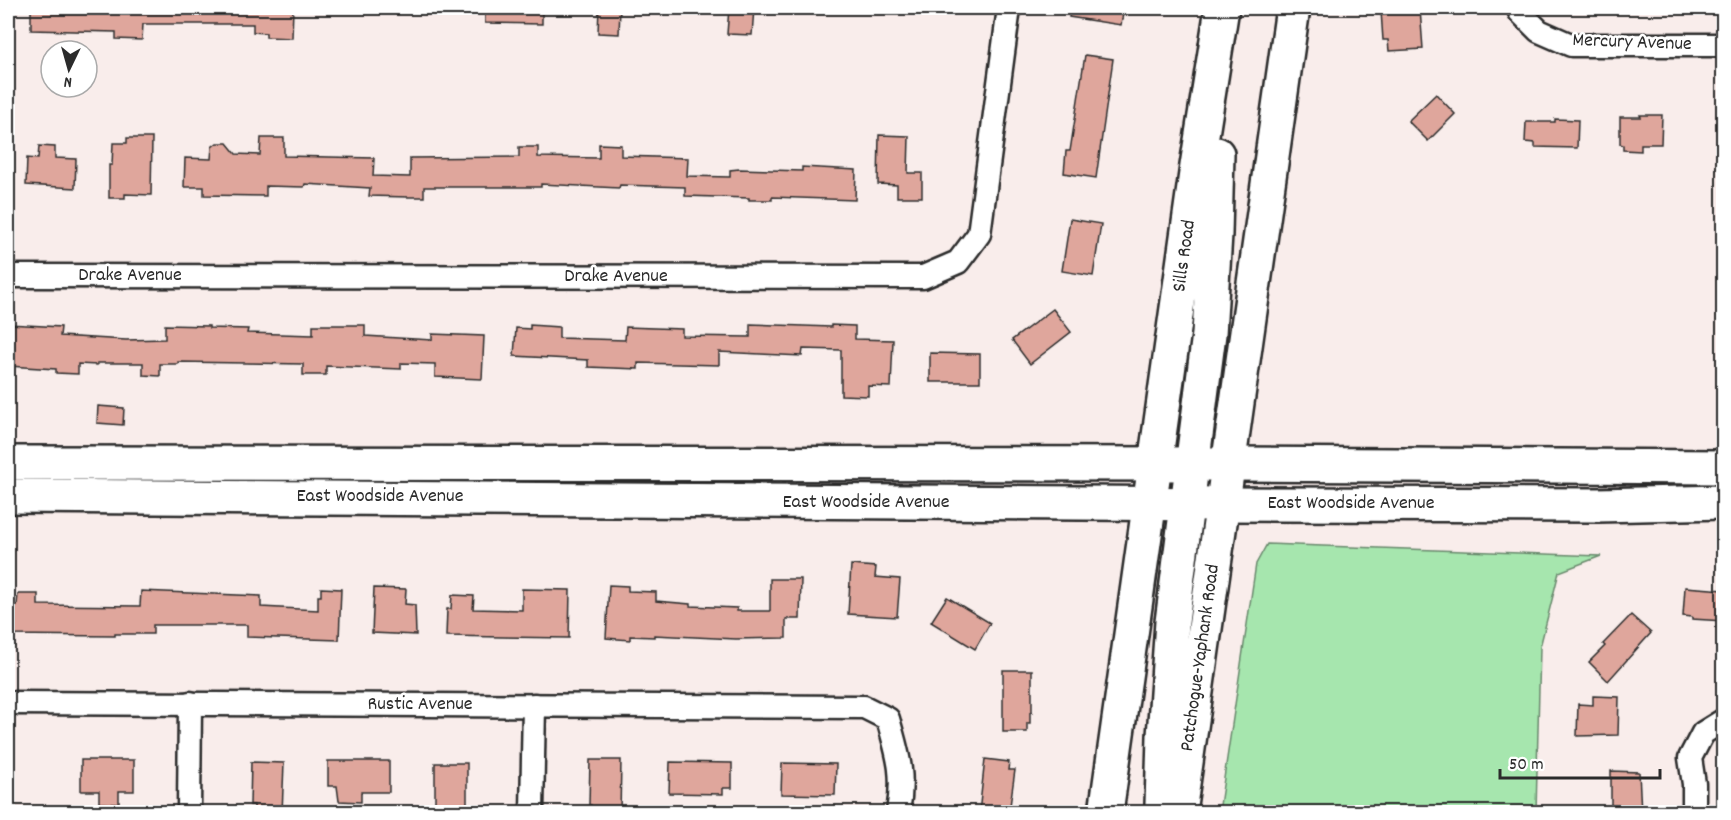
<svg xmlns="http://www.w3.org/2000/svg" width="1731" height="820" font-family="Dekko,sans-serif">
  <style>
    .green { fill: #a6e6ae; stroke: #68886c; stroke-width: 1.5 }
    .building { fill: #dfa69c; stroke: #2b2b2b; stroke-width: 1.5 }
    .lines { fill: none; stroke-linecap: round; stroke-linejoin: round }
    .street-casing { stroke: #2b2b2b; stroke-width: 27 }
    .secondary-casing { stroke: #2b2b2b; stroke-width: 38 }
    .primary-casing { stroke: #2b2b2b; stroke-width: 38 }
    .street { stroke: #fff; stroke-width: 22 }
    .secondary { stroke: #fff; stroke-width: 33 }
    .primary { stroke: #fff; stroke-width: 33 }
    .labels { text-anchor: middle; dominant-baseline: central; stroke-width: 5; stroke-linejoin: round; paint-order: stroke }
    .street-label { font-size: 20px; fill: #2b2b2b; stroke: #fff }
  </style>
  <rect width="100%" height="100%" fill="#f9edeb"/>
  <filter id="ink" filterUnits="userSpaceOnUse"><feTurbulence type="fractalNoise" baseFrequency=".0167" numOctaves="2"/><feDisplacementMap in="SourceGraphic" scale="12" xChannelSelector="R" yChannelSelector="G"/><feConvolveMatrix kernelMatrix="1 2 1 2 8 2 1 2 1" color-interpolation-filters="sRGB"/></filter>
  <g filter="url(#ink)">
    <polygon class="green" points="1267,544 1601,556 1559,572 1540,647 1536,812 1219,812 1256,564"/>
    <g class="building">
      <polygon points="31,8 293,8 292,38 266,37 266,33 253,32 253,24 143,24 142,40 116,39 116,32 31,30"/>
      <polygon points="485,8 542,8 542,24 485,23"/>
      <polygon points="599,8 620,8 619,34 598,33"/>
      <polygon points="729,8 754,8 752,35 727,34"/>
      <polygon points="1070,8 1124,8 1121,25 1069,17"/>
      <polygon points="1420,9 1423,49 1389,51 1388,40 1383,40 1381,11"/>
      <polygon points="1085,55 1113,59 1096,178 1064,173 1066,151 1070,151"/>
      <polygon points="1436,94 1455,114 1428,141 1408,121"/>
      <polygon points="1640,115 1662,115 1661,144 1641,144 1641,151 1623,150 1623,145 1620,144 1620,117 1641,117"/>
      <polygon points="1555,119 1578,120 1577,148 1535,147 1535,143 1525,142 1526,122 1555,122"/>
      <polygon points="879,135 909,136 908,173 922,173 922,197 897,197 897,185 878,184"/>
      <polygon points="127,138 152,138 151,195 125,194 125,198 109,198 109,165 112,165 113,143 127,143"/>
      <polygon points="261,138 284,138 284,156 374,158 373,176 410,177 410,158 519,157 519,147 538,147 538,157 599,158 599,144 621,145 621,156 688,158 687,176 730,177 730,170 739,169 802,171 802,167 856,170 855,200 772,197 772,200 749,200 749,198 685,196 685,187 620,185 619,188 541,184 541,187 424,187 424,197 409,197 369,196 370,188 305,184 304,187 266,186 266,196 204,195 204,187 184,187 185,158 211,159 212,147 217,143 227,143 236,154 260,155"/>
      <polygon points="39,146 55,147 55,158 76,159 75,188 26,185 27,158 38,159"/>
      <polygon points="1070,219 1101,224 1093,276 1062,271"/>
      <polygon points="1053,309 1071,332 1030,364 1012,340"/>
      <polygon points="8,324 61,327 60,336 126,340 165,339 165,325 209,326 209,328 248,329 247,333 313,335 313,325 365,325 365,336 432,340 432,334 484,336 482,379 435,377 435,364 401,363 401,369 326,366 326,375 303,375 303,364 178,362 178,364 160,364 160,376 143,375 143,363 97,363 97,365 78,364 78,374 56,373 56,369 8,366"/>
      <polygon points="750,324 831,327 831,325 855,326 855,339 893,340 891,387 868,386 868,396 841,395 841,350 803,349 802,356 719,352 719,365 638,363 638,369 588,367 588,360 514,356 516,328 530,329 530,325 559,327 559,338 625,340 626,327 682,329 682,336 750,337"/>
      <polygon points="930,353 980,354 980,382 930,382"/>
      <polygon points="98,406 124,408 123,425 97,423"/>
      <polygon points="851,565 876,567 875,577 900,579 897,617 848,614"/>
      <polygon points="770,579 801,579 800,619 786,619 786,638 736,639 654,635 654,637 630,636 630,640 606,638 609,585 628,586 628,591 656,592 656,601 690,604 690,606 737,608 737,611 770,611"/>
      <polygon points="1685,587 1724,590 1724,621 1692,619 1692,617 1683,616"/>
      <polygon points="321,588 341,589 339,640 247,637 247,625 153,625 153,634 115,634 115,636 8,635 8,604 17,605 18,594 38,594 38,605 140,606 141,591 261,596 261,607 318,610 318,596 321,596"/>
      <polygon points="374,588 406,589 405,604 415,605 416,635 372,633"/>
      <polygon points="522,589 570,590 569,638 446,636 447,609 451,609 452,595 474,596 473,609 522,610"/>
      <polygon points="947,597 990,623 975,649 931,622"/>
      <polygon points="1631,615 1651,633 1608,681 1589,662 1605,646 1603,644"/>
      <polygon points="1003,670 1032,670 1032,712 1030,712 1030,723 1027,723 1027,732 1003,732"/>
      <polygon points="1593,696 1619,697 1618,735 1577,736 1578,704 1593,705"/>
      <polygon points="985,759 1009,762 1008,770 1015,770 1009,813 979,813"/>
      <polygon points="81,760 134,760 134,791 119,791 119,804 99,803 99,791 81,791"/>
      <polygon points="590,760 621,760 620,813 591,813 591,805 589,805"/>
      <polygon points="328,761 389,761 389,792 361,792 361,802 339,801 337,786 328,786"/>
      <polygon points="251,762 284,763 282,813 254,813 254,805 250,805"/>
      <polygon points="670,762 732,763 732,788 723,788 723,794 669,793"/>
      <rect x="435" y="763" width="32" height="50"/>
      <polygon points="782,763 836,764 835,795 781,794"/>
      <polygon points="1611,771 1639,772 1641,813 1611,813"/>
    </g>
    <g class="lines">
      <defs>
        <g id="street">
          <polyline points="1518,8 1520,12 1539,31 1571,45 1724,45"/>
          <polyline points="8,276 923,277 958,262 979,234 1009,8"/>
          <path d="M8,703L864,707L888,719C898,755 905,774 898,812"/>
          <polyline points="189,812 190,703"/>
          <polyline points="532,812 534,705"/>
          <polyline points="1694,812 1694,784 1690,758 1703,733 1724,720"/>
        </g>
        <g id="secondary">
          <polyline points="1229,464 1724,467"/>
          <polyline points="1224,504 1598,505 1724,502"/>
        </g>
        <g id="primary">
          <polyline points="8,463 1229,464"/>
          <polyline points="8,496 1224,504"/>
          <polyline points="1162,805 1164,736 1172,622 1209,334 1215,234 1217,154"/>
          <polyline points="1106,812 1197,166 1222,8"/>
          <polyline points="1179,812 1293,8"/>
        </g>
      </defs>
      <use href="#street" class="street-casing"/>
      <use href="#secondary" class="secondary-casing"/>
      <use href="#primary" class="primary-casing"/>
      <use href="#street" class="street"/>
      <use href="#secondary" class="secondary"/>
      <use href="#primary" class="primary"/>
    </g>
  </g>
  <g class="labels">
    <g class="street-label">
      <text transform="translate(1632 43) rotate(2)">Mercury Avenue</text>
      <text transform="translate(1185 256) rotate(-82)">Sills Road</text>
      <text x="130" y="276">Drake Avenue</text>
      <text x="616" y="277">Drake Avenue</text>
      <text x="380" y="497">East Woodside Avenue</text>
      <text x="866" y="503">East Woodside Avenue</text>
      <text x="1351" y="504">East Woodside Avenue</text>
      <text transform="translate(1201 658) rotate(-82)">Patchogue-Yaphank Road</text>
      <text x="420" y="705">Rustic Avenue</text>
    </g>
  </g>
  <rect width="1731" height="820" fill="none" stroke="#fff" stroke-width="30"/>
  <rect x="15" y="15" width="1701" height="790" fill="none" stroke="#2b2b2b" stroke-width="2" filter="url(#ink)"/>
  <g transform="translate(69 69) rotate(185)"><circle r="28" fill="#ffffff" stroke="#aaaaaa" stroke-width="1.5"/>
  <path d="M0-4.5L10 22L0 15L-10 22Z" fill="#2b2b2b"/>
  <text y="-9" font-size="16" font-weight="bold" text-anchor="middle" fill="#2b2b2b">N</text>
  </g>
  <path d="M1500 769v9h160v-9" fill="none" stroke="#2b2b2b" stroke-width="3"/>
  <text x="1509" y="769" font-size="18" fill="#2b2b2b" stroke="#ffffff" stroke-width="4.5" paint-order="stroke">50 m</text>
</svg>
